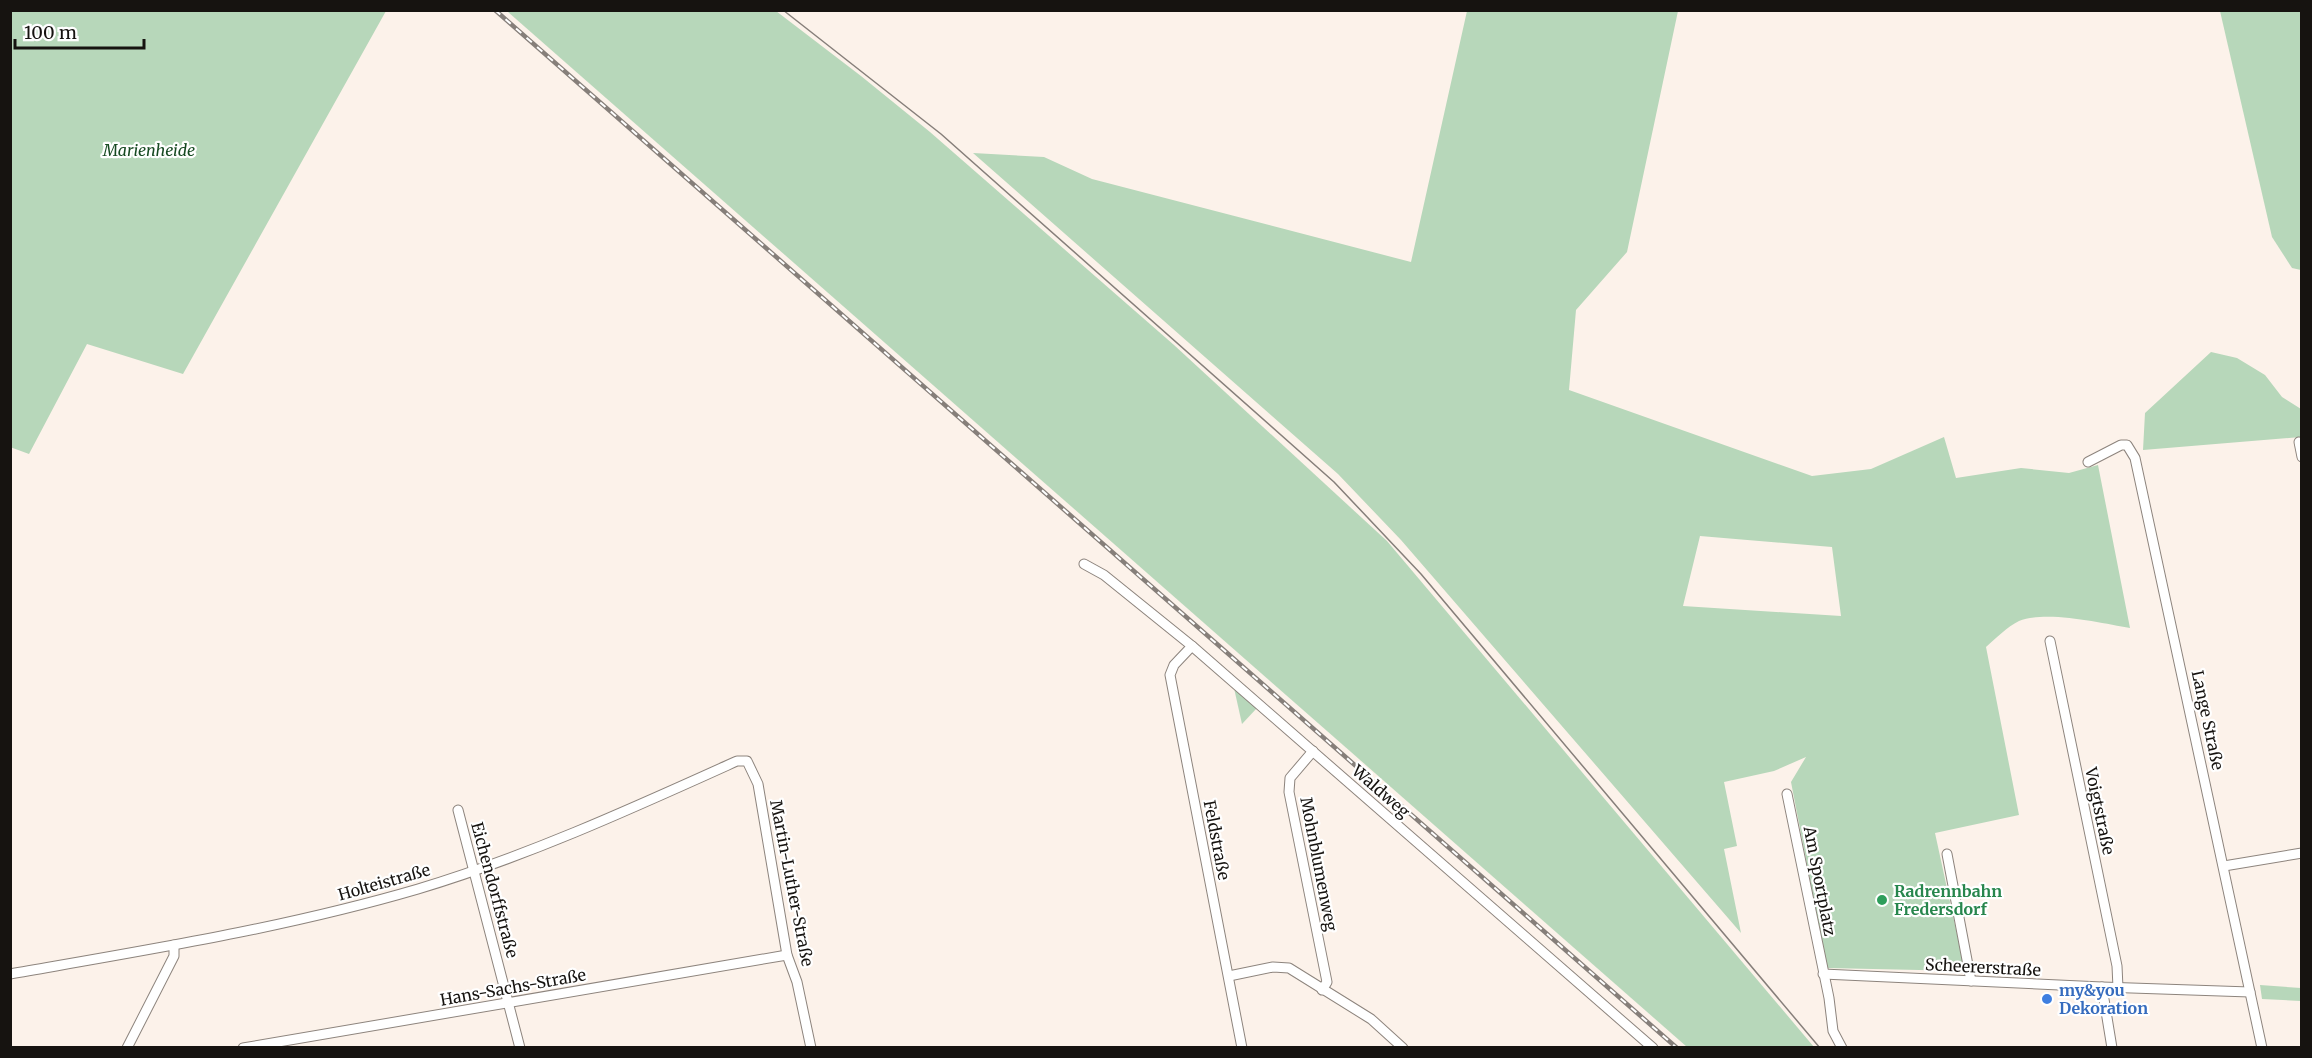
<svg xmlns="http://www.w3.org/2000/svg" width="2312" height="1058" font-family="Merriweather,serif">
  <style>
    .green { fill: #b7d7ba; fill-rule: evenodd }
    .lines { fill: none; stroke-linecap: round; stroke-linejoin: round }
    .minor-casing { stroke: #8d847d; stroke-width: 11 }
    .minor { stroke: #fff; stroke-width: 9 }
    .tram { stroke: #867f7a; stroke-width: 1.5 }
    .rail-casing { stroke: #867f7a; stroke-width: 4.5 }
    .rail { stroke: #fff; stroke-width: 2; stroke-dasharray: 7; stroke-linecap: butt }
    .leisure-dot { fill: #2e9e5b; stroke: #fff; stroke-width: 2 }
    .shop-dot { fill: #3f7fe0; stroke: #fff; stroke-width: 2 }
    .labels { text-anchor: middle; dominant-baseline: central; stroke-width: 4.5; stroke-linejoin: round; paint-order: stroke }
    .park-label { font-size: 16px; font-style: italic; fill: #174a22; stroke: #fff }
    .street-label { font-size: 16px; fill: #161310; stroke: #fff }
    .leisure-label { font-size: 16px; font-weight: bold; fill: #27864d; stroke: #fff; text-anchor: start }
    .shop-label { font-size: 16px; font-weight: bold; fill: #366cbe; stroke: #fff; text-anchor: start }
  </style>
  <rect width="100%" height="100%" fill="#fcf2ea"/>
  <g class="green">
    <polygon points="10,11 386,11 183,374 87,344 29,454 10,447"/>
    <polygon points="507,11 776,11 861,76 930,132 1174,345 1387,541 1814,1047 1687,1047"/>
    <path d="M1467,11H1678L1627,252L1576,310L1569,390L1812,476L1871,469L1944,437L1956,478L2021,468L2069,473L2098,465L2130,628C2101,623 2047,610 2019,621C2007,627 1996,638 1986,647L2019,815L1935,833L1965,971L1827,968L1791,782L1806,757L1774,771L1724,782L1737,846L1724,849L1741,933L1401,540L1338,474L973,153L1044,157L1092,179L1411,262ZM1700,536L1832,547L1841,616L1683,606Z"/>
    <polygon points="2220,11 2301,11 2301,270 2292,268 2272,237"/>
    <polygon points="2211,352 2237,358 2265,375 2282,397 2301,409 2301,437 2143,450 2145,413"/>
    <polygon points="1234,688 1257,708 1242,724"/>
    <polygon points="2260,985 2301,988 2301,1001 2262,999"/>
  </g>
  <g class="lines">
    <defs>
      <g id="minor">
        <polyline points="2299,442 2302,457"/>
        <polyline points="2088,462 2121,445 2127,445 2135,458 2262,1048"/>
        <polyline points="1084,564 1104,575 1192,646 1653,1048"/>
        <polyline points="2050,641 2117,966 2118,988"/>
        <polyline points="1192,646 1174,665 1170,675 1242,1048"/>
        <polyline points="1313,751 1290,778 1289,792 1327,982 1322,990"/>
        <polyline points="1787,794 1829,998 1833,1031 1842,1048"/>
        <polyline points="458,810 520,1048"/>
        <polyline points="1947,854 1971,981"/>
        <polyline points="2224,866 2302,853"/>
        <path d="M10,974C147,950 285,928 418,889C528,856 633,808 737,761H747L758,784L787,955L797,982L811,1048"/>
        <polyline points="1823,974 2102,987 2250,992"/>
        <polyline points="1229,976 1273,967 1289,968 1371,1019 1403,1048"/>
        <polyline points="2102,987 2112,1048"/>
        <polyline points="127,1048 174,956 174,945"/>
        <polyline points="243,1048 787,955"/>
      </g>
    </defs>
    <use href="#minor" class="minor-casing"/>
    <use href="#minor" class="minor"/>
    <polyline class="tram" points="783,10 941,134 1334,482 1421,574 1820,1048"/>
    <defs>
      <polyline id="rail" points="495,10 1677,1048"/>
    </defs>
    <use href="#rail" class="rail-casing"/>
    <use href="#rail" class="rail"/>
  </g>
  <circle class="leisure-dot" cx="1882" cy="900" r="6"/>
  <circle class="shop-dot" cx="2047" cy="999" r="6"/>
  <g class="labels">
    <g class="park-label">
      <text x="149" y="150">Marienheide</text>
    </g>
    <g class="street-label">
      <text transform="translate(2208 720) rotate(78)">Lange Straße</text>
      <text transform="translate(1381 791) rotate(41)">Waldweg</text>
      <text transform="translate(2100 811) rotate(78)">Voigtstraße</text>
      <text transform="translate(1217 840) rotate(79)">Feldstraße</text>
      <text transform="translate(1319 864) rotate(79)">Mohnblumenweg</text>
      <text transform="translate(1820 881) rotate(79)">Am Sportplatz</text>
      <text transform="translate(384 882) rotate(-16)">Holteistraße</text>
      <text transform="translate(792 883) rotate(79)">Martin-Luther-Straße</text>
      <text transform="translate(495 890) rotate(75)">Eichendorffstraße</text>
      <text transform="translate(1983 967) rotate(3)">Scheererstraße</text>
      <text transform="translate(513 987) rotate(-10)">Hans-Sachs-Straße</text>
    </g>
    <g class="leisure-label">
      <text x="1894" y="891">Radrennbahn<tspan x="1894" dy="18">Fredersdorf</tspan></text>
    </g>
    <g class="shop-label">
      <text x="2059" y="990">my&amp;you<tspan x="2059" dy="18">Dekoration</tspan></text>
    </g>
  </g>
  <rect width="2312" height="1058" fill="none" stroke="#161310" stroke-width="24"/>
  <path d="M15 39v9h129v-9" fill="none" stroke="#161310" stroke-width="3"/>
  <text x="24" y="39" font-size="18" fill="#161310" stroke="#ffffff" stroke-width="4.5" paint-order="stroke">100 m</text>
</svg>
